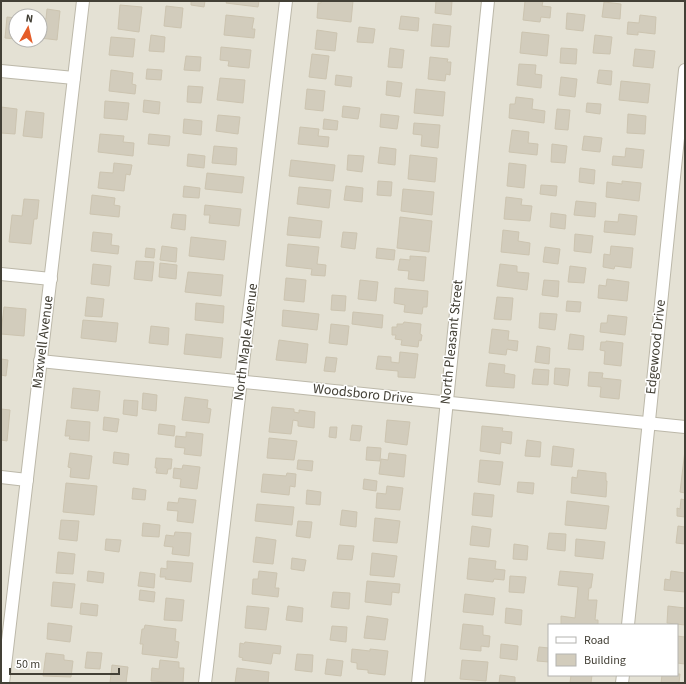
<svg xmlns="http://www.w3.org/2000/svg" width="686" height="684" font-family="'Source Sans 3',sans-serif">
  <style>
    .residential { fill: #e4e1d4; fill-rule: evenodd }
    .building { fill: #d2ccbc; stroke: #ccc4b0 }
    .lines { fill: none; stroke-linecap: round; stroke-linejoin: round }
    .street-casing { stroke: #bcb8a9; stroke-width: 14 }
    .street { stroke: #fff; stroke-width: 12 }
    .labels { text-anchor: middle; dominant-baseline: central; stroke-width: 3; stroke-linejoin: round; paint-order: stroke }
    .street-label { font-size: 14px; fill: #434036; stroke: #fff }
  </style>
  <rect width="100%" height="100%" fill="#f1efe6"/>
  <path class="residential" d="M1,1H685V683H1ZM16,16H40V40H16ZM549,625H677V675H549Z"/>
  <g class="building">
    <polygon points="191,1 205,1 204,7 191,5"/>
    <polygon points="227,1 259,1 258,7 226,3"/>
    <polygon points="321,1 353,1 351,22 317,18 318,3 321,3"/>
    <polygon points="436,1 452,1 451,15 435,13"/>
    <polygon points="525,1 543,1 542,6 551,7 550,18 541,17 540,22 523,20"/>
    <polygon points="604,2 621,4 620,19 602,17"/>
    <polygon points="120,5 142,7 139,32 118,29"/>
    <polygon points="166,6 183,8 181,28 164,26"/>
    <polygon points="47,9 60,11 57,40 40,38 40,19 46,19"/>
    <polygon points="567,13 585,15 583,31 566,29"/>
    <polygon points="226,15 254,18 252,29 255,29 254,38 224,35"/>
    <polygon points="640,15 656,17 655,34 638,32 638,35 627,34 628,22 639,23"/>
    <polygon points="401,16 419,18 418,31 399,29"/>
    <polygon points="7,17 16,18 16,39 5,38"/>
    <polygon points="433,24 451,26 449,47 431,46"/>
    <polygon points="359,27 375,29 373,43 357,42"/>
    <polygon points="317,30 337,33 335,51 315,49"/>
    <polygon points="522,32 549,35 547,56 520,53"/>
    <polygon points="151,35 165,37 164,52 149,51"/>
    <polygon points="595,35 612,37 610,54 593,53"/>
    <polygon points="111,37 135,39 133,57 109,55"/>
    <polygon points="221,47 251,50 249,68 228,66 229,61 220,60"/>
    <polygon points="390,48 404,50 402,68 388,67"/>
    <polygon points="561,48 577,49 576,64 560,63"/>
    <polygon points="635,49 655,51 653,68 633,66"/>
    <polygon points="312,54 329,56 326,79 309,77"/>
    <polygon points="186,56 201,57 200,71 184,70"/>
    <polygon points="430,57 448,59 447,62 451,62 450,75 446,74 445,81 428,79"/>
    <polygon points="519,64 536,65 535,74 542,75 541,88 517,85"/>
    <polygon points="147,69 162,70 161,80 146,79"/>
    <polygon points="111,70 133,73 132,84 136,85 135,94 109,91"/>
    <polygon points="599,70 612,71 611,85 597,83"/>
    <polygon points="336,75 352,77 351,87 335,85"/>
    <polygon points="561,77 577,79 575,97 559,95"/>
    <polygon points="220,78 245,80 243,103 217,100"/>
    <polygon points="387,81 402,83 400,97 386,95"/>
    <polygon points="621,81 650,84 648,103 619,100"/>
    <polygon points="188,86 203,87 201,103 187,102"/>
    <polygon points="307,89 325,91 323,111 305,109"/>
    <polygon points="416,89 445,92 443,116 414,113"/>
    <polygon points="516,97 533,99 532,109 545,111 544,123 509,118 510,104 515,104"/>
    <polygon points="144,100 160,102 159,114 143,112"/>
    <polygon points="105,101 129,103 127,120 104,118"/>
    <polygon points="587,103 601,104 600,114 586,112"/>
    <polygon points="343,106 360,108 358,119 342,117"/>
    <polygon points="1,107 17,109 15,134 1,133"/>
    <polygon points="557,109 570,110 568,130 555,129"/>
    <polygon points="26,111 44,113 42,138 23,136"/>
    <polygon points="381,114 399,116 397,129 380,127"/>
    <polygon points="628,114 646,116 645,134 627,133"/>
    <polygon points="218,115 240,117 238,134 216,131"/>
    <polygon points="184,119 202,121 201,135 183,133"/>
    <polygon points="324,119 338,121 337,130 323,129"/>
    <polygon points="414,123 440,125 438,148 421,146 422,135 413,134"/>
    <polygon points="300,127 319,129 318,136 329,137 328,147 298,144"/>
    <polygon points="512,130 529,132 528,143 538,144 537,155 509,152"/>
    <polygon points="100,134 124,136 123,142 134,143 133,156 98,152"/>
    <polygon points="149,134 170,136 169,146 148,144"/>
    <polygon points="584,136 602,138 600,152 582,150"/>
    <polygon points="552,144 567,146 565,163 551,162"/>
    <polygon points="214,146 237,148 236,165 212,163"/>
    <polygon points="380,147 396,149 395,165 378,163"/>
    <polygon points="626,148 644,150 642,168 612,165 613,156 625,157"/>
    <polygon points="188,154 205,156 204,168 187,166"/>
    <polygon points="348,155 364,156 362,172 347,170"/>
    <polygon points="410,155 437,158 435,182 408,179"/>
    <polygon points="291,160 335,165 333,181 289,176"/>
    <polygon points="114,163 132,165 130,175 126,174 124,191 98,188 100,172 113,173"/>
    <polygon points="509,163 526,165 524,188 507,186"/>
    <polygon points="580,168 595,170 594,184 579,182"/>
    <polygon points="207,173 244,177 242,193 205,189"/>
    <polygon points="378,181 392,182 391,196 377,195"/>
    <polygon points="622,181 641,183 639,201 606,197 607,182 622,184"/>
    <polygon points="541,185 557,186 556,196 540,194"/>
    <polygon points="184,186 200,188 199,198 183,197"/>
    <polygon points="346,186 363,188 362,202 344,200"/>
    <polygon points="299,187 331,190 329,208 297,204"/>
    <polygon points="403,189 434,192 432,215 401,211"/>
    <polygon points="92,195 115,198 114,205 120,206 119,217 90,214"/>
    <polygon points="506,197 522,199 521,205 532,206 530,221 504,219"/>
    <polygon points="24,199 39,200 37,219 34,219 31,244 9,242 12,215 22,216"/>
    <polygon points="576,201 596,203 595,217 574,215"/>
    <polygon points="205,205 241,209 239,226 209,223 210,215 204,215"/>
    <polygon points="551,213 566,215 565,229 550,227"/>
    <polygon points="173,214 186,215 185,230 171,228"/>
    <polygon points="619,214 637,216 635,235 604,232 605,221 618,222"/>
    <polygon points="289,217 322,221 320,238 287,235"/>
    <polygon points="400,217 432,221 429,252 397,248"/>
    <polygon points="503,230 519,232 518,241 530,243 529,255 501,252"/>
    <polygon points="93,232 112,234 111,245 119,246 118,254 91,251"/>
    <polygon points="343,232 357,233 355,249 341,247"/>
    <polygon points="575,234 593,236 591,253 574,251"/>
    <polygon points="191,237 226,241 224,260 189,256"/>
    <polygon points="288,244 319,247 317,264 326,265 325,276 311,275 312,269 286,266"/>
    <polygon points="162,246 177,248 176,262 160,260"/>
    <polygon points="611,246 633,248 631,268 615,266 614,269 603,267 604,254 610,255"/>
    <polygon points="545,247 560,249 558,264 543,262"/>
    <polygon points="146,248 155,249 154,258 145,257"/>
    <polygon points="377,248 395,250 394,260 376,258"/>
    <polygon points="410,256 426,257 424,281 408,279 409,271 398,270 400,259 410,260"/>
    <polygon points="136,261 154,262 152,281 134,279"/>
    <polygon points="160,263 177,265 176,279 159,277"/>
    <polygon points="93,264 111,266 109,286 91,284"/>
    <polygon points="500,264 517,266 517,272 529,273 527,290 497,286"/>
    <polygon points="570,266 586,268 584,283 568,282"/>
    <polygon points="188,272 223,275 221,296 185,292"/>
    <polygon points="286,278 306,280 304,302 284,300"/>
    <polygon points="607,279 629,282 627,301 598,298 599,285 606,286"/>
    <polygon points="360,280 378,282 376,301 358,299"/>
    <polygon points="544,280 559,281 558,297 542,295"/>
    <polygon points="395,288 428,291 427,307 423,307 422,314 404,312 405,305 394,303"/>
    <polygon points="332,295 346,296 345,311 331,310"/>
    <polygon points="87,297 104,299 102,317 85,316"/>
    <polygon points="497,297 513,298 511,320 494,319"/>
    <polygon points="567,301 581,302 580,312 566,311"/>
    <polygon points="196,303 224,306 223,323 195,320"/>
    <polygon points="4,307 26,309 24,336 1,334"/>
    <polygon points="283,310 319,314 317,330 282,326"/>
    <polygon points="353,312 383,315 382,328 352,324"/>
    <polygon points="540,313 557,314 555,330 539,328"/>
    <polygon points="608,315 627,317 625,335 600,332 601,323 607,323"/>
    <polygon points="83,320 118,323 116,342 81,338"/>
    <polygon points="404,322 421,324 420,334 422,335 421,341 419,340 418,347 401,345 402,340 395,339 396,335 392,335 392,327 397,327 397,324 403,324"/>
    <polygon points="331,324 349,326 347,345 329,343"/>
    <polygon points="151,326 169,328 168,345 149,343"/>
    <polygon points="492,329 509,331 508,340 518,341 517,351 507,349 506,355 489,353"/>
    <polygon points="186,334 223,338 221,358 184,354"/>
    <polygon points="570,334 584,336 583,350 568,349"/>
    <polygon points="279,340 308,344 306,363 276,360"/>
    <polygon points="606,341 623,343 621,366 604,364 605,351 600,350 601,342 606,342"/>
    <polygon points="537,346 550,348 549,364 535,362"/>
    <polygon points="400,352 418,354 415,378 398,377 398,371 376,369 378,356 391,357 391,362 399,363"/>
    <polygon points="326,357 337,358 335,372 324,371"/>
    <polygon points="1,359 8,360 6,376 1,375"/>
    <polygon points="489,363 505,365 504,373 515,375 514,388 486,386"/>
    <polygon points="555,368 570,369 568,386 554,384"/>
    <polygon points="534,369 549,370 548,385 532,384"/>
    <polygon points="589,372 603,373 602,378 621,380 619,399 600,397 601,387 588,386"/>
    <polygon points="73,388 100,391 98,411 71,408"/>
    <polygon points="143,393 157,395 156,411 142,409"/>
    <polygon points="185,397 208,400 207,408 211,409 209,423 182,420"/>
    <polygon points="124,400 138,401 137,416 123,414"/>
    <polygon points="272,407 294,409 294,412 299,413 299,410 315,412 314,428 298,426 298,421 293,420 291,434 269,432"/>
    <polygon points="1,409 10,410 7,441 1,440"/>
    <polygon points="104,417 119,419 117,432 103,430"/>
    <polygon points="67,420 90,422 89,441 69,439 70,436 65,436"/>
    <polygon points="387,420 410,422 407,445 385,442"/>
    <polygon points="159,424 175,426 174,436 158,434"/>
    <polygon points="352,425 362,426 360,441 350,440"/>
    <polygon points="482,426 503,428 502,431 512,432 511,444 501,442 500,454 480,451"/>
    <polygon points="330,427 337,427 336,438 329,437"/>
    <polygon points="186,432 203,434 201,456 184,454 185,448 175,447 176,436 186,437"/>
    <polygon points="269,438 297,441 294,460 267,458"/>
    <polygon points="527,440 541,442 540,457 525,456"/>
    <polygon points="553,446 574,449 572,467 551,465"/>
    <polygon points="367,447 381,448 380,461 366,460"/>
    <polygon points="685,450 685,493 680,492"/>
    <polygon points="114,452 129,454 128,465 113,463"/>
    <polygon points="70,453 92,456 89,479 70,477 71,468 68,467"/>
    <polygon points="389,453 406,455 404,477 379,474 381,459 388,460"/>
    <polygon points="156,458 172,459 171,469 168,469 167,474 156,473 157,468 155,468"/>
    <polygon points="298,460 313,461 312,471 297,469"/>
    <polygon points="480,460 503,462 500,485 478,482"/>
    <polygon points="183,465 200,467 197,489 180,487 181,479 173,478 174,468 182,469"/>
    <polygon points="578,470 606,473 606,481 607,481 606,497 571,493 572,477 577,478"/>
    <polygon points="287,473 296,474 295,487 290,486 289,495 261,492 263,474 286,476"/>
    <polygon points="364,479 377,481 376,491 363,489"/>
    <polygon points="518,482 534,483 533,494 517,492"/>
    <polygon points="66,483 97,486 94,515 63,512"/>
    <polygon points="387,486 403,488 400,510 376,508 377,493 386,494"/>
    <polygon points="133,488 146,490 145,500 132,499"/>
    <polygon points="307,490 321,492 320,505 306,504"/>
    <polygon points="474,493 494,495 492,517 472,515"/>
    <polygon points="179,498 196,500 193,523 177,521 178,511 167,510 168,502 178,503"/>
    <polygon points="681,499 685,500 685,517 677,516 677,508 680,509"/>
    <polygon points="567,501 609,506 606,529 565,525"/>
    <polygon points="257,504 294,507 292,525 255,521"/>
    <polygon points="342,510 357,512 356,527 340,525"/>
    <polygon points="375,518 400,521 397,543 373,541"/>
    <polygon points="61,520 79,521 77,541 59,539"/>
    <polygon points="298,521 312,522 310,538 296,536"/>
    <polygon points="143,523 160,525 159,537 142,536"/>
    <polygon points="472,526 491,529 489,547 470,545"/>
    <polygon points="678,526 685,527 685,544 676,543"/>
    <polygon points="175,532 191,533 189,556 172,554 173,547 164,546 166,535 174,536"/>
    <polygon points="549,533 566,534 565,551 547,549"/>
    <polygon points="256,537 276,540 273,564 253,562"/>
    <polygon points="106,539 121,540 119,552 105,550"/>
    <polygon points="576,539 605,542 603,559 575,556"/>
    <polygon points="514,544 528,546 527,560 513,559"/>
    <polygon points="339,545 354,546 352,560 337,559"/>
    <polygon points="58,552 75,554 73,574 56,573"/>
    <polygon points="372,553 397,556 394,577 370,575"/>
    <polygon points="292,558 306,560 304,571 291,569"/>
    <polygon points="469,558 496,561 495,569 505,570 504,580 494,579 493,582 467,579"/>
    <polygon points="167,561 193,563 191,582 165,579 166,577 160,577 161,568 167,569"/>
    <polygon points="88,571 104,573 103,583 87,581"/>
    <polygon points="259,571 277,573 275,588 279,588 278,597 252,594 253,579 258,579"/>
    <polygon points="560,571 593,574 591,588 589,588 588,600 597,600 595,620 598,620 598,625 561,625 561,616 575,618 578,587 558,585"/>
    <polygon points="671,571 685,573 685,592 664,590 665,579 670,580"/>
    <polygon points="140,572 155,574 154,588 138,586"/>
    <polygon points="510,576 526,577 524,593 509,592"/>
    <polygon points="367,581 400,584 399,593 392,592 391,605 365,602"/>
    <polygon points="53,582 75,584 72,608 51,606"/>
    <polygon points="140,590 155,592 154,602 139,600"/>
    <polygon points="333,592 350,593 349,609 331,607"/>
    <polygon points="465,594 495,598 493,615 463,612"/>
    <polygon points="166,598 184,600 182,621 164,620"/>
    <polygon points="81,603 98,605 97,616 80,614"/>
    <polygon points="247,606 269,608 266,630 245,628"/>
    <polygon points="288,606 303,608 302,622 286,620"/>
    <polygon points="668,606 685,608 685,625 667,623"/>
    <polygon points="506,608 522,610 521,625 505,623"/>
    <polygon points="367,616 388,619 385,640 364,638"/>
    <polygon points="48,623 72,626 70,642 47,639"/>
    <polygon points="463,624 483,626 483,635 490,636 489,647 481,646 481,651 460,649"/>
    <polygon points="145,625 176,629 175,641 179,642 177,658 142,654 143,644 140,644 142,629 144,629"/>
    <polygon points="332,626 347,627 346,642 330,640"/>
    <polygon points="677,636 685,637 685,664 677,663"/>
    <polygon points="245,642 281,646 280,654 273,653 271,664 242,660 243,658 239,657 240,643 244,644"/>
    <polygon points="501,644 518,646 517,660 500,658"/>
    <polygon points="539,647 549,648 549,662 537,661"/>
    <polygon points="352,649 370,651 370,649 388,651 385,675 368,673 368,670 357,669 357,663 351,662"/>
    <polygon points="87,652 102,653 100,669 85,668"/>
    <polygon points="46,653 64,655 64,660 73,661 71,677 43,676"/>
    <polygon points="297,654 313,655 312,672 295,670"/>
    <polygon points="327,659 343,661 341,676 325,674"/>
    <polygon points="160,660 179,662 179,668 184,668 183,683 151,681 152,668 159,669"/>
    <polygon points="462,660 488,662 486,681 460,679"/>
    <polygon points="112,665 128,667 126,683 110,683"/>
    <polygon points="237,668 269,672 268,683 235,683"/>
    <polygon points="677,674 680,674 679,683 659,683 661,683 662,675 677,675"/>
    <polygon points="500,675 515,677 515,683 499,683"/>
    <polygon points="571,675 592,675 591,683 570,683"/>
  </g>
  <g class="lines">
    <defs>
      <g id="street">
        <polyline points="1,71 74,78"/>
        <polyline points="1,274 51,279"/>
        <polyline points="40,361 685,427"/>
        <polyline points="1,477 27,480"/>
        <polyline points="628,625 685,70"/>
        <polyline points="3,683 83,1"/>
        <polyline points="205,683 286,1"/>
        <polyline points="418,683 488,1"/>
        <polyline points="622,683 623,675"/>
      </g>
    </defs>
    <use href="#street" class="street-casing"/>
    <use href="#street" class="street"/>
  </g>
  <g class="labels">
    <g class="street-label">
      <text transform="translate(43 342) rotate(-83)">Maxwell Avenue</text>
      <text transform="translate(246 342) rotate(-83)">North Maple Avenue</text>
      <text transform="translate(452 342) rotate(-84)">North Pleasant Street</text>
      <text transform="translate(656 347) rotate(-84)">Edgewood Drive</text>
      <text transform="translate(363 394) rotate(6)">Woodsboro Drive</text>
    </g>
  </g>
  <rect width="686" height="684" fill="none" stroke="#434036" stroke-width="4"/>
  <rect x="548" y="624" width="130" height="52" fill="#ffffff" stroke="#b4b3af"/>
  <rect x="556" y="637" width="20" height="6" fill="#ffffff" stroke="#b4b3af"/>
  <text x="584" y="644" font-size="12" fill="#434036">Road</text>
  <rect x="556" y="654" width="20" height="12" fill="#d2ccbc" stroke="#b4b3af"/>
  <text x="584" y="664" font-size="12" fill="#434036">Building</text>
  <g transform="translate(28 28) rotate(8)"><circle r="19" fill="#ffffff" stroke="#b4b3af"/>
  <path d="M0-3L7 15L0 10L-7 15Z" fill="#e55d29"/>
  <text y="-6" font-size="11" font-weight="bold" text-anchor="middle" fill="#434036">N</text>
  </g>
  <path d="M10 668v6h109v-6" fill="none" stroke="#434036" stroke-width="2"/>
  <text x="16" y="668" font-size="12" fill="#434036" stroke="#ffffff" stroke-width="3" paint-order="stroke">50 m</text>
</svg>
